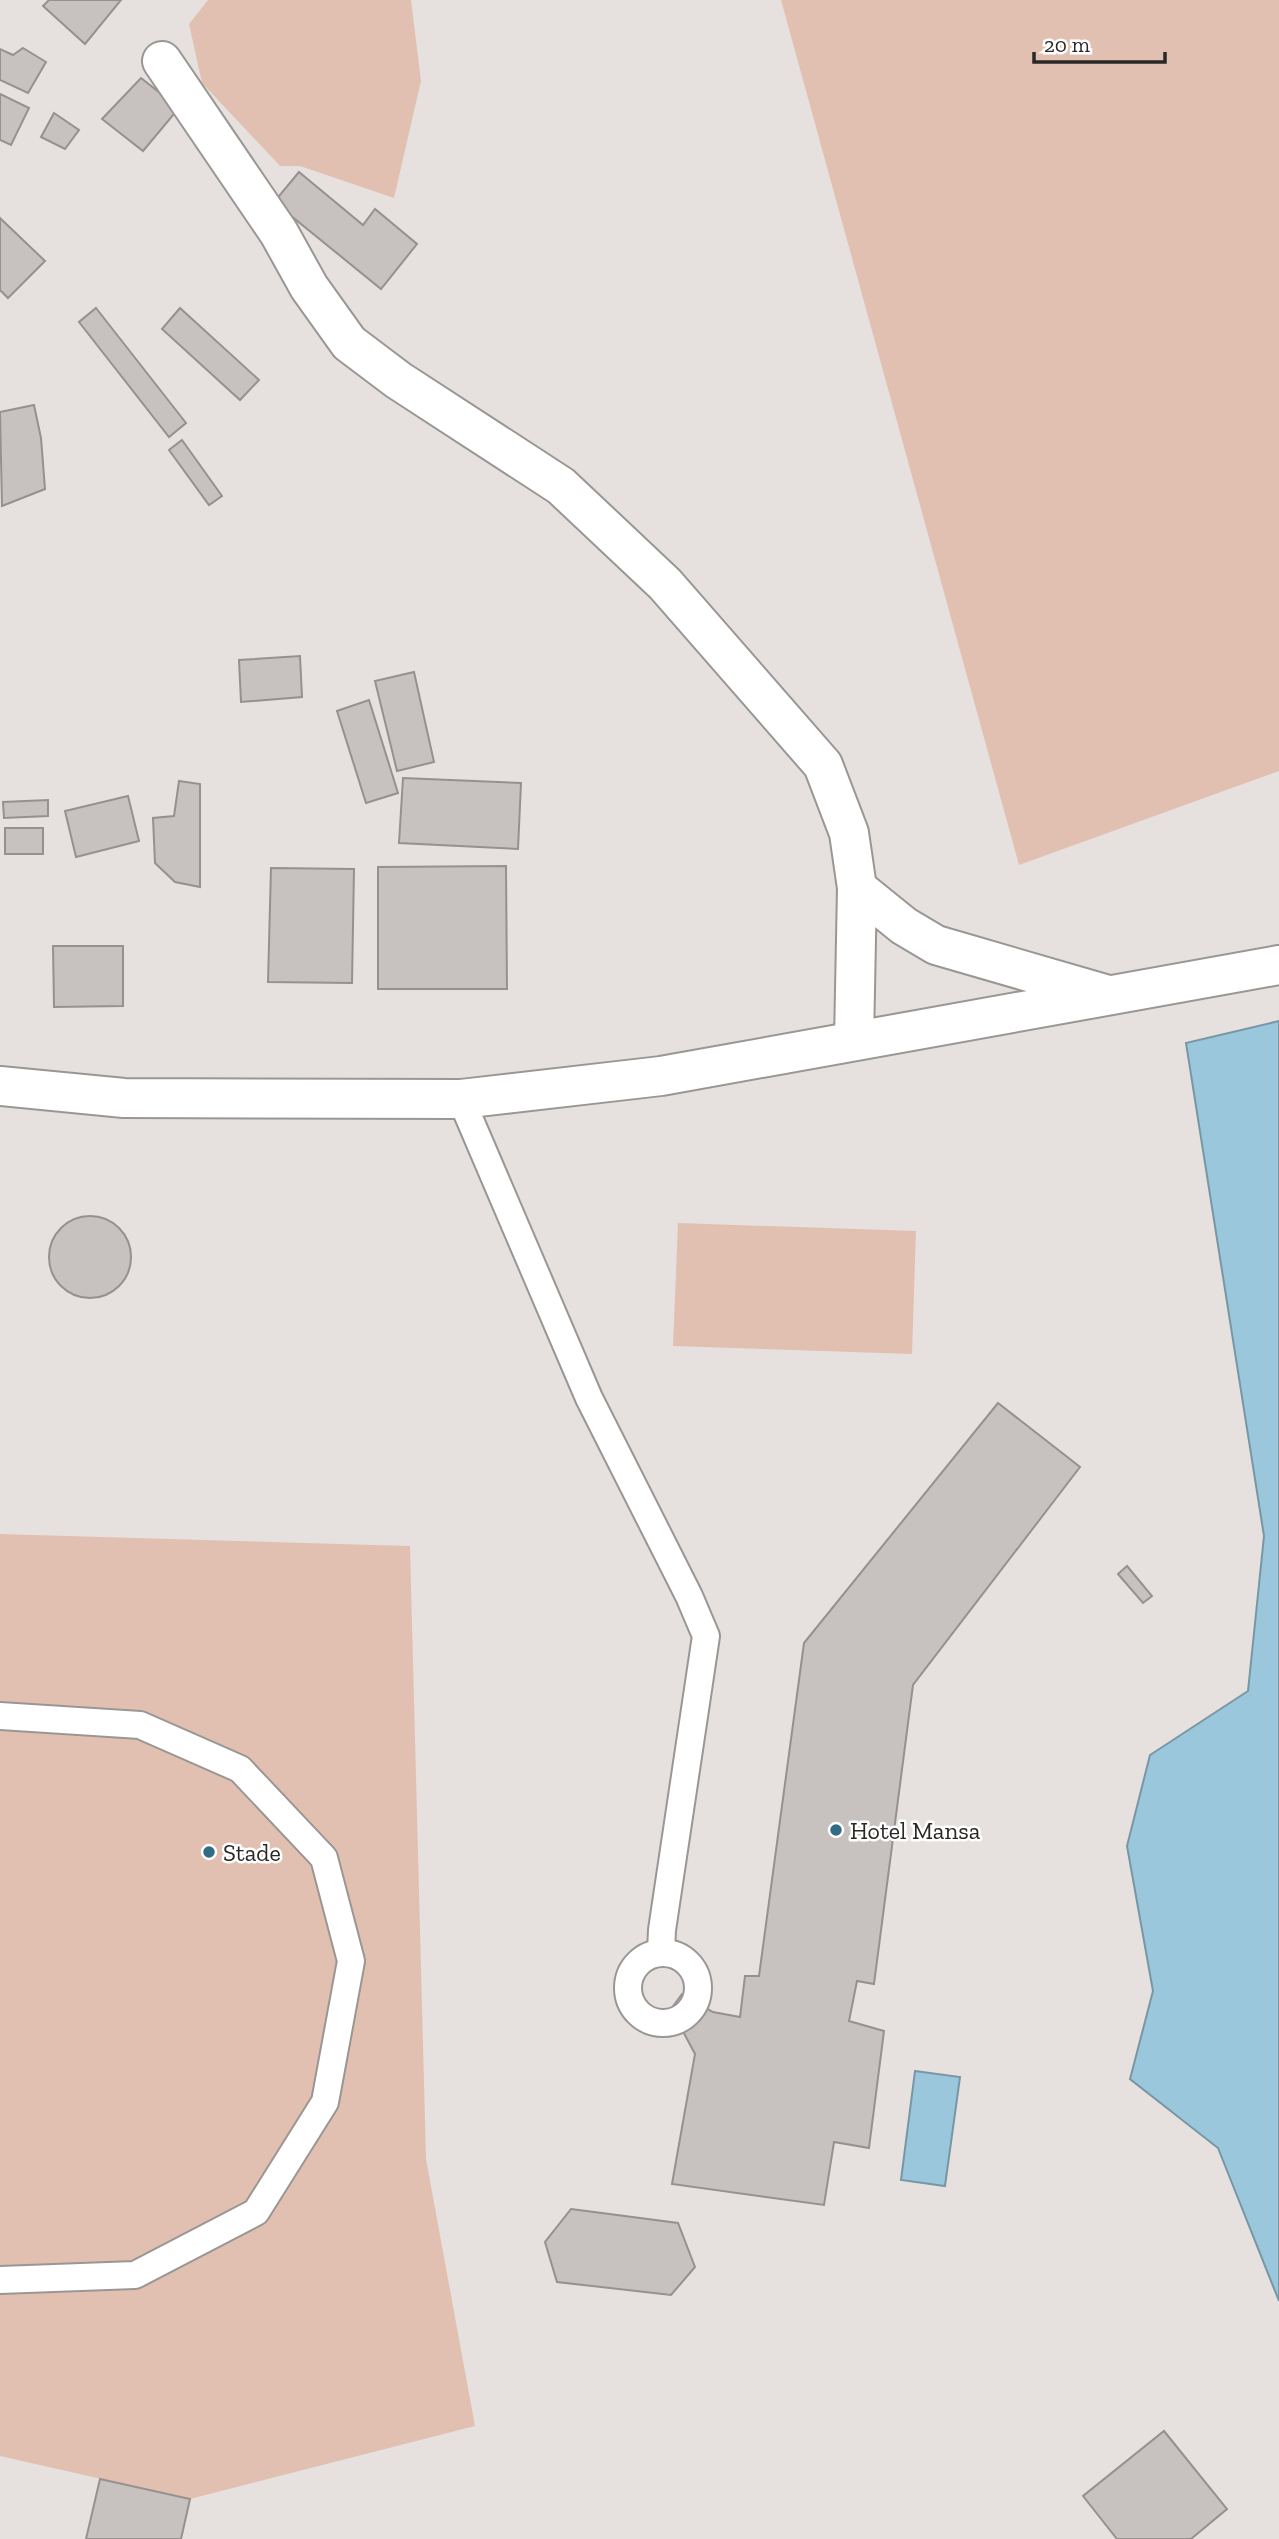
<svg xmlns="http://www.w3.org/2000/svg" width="1279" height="2539" font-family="'Zilla Slab',serif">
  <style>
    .green { fill: #e2c0b1 }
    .water { fill: #9ac7db; stroke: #7897a5; stroke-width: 2 }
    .building { fill: #c7c2c0; stroke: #96918f; stroke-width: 2 }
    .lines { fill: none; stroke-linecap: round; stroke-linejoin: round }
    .service-casing { stroke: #9a9693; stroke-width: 30 }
    .minor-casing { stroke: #9a9693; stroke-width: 42 }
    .secondary-casing { stroke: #9a9693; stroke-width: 42 }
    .service { stroke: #fff; stroke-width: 26 }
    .minor { stroke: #fff; stroke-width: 38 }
    .secondary { stroke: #fff; stroke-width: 38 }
    .poi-dot { fill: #316c84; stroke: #fff; stroke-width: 2.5 }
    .labels { text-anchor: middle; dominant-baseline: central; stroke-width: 5; stroke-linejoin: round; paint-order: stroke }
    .poi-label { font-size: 24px; fill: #2a2827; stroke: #fff; text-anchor: start }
  </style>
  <rect width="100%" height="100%" fill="#e6e1de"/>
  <g class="green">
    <polygon points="208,0 411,0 421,81 394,198 300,166 280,166 202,83 189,24"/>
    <polygon points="781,0 1279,0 1279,771 1019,865"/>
    <polygon points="678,1223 916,1231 912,1354 673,1346"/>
    <polygon points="0,1534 410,1546 426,2159 475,2426 190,2499 0,2456"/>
  </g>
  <g class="water">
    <polygon points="1279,1021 1279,2301 1218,2148 1130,2079 1153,1991 1127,1846 1150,1755 1248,1691 1264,1536 1186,1043"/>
    <polygon points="915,2071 960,2077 945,2186 901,2180"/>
  </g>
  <g class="building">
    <polygon points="49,0 121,0 85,44 43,6"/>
    <polygon points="23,48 46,62 28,93 0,80 0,49 13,55"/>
    <polygon points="141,78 179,108 143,151 102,119"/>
    <polygon points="0,94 29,108 11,145 0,140"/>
    <polygon points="54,113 79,130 65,149 41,137"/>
    <polygon points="299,172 363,225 375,209 417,244 381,289 274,202"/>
    <polygon points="0,218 45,261 8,298 0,290"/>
    <polygon points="96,308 186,423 169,437 79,322"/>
    <polygon points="180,308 259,380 240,400 162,329"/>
    <polygon points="34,405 41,438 45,489 2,506 0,412"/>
    <polygon points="182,440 222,496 209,505 169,450"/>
    <polygon points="300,656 302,697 241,702 239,660"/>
    <polygon points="414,672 434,762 397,771 375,681"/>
    <polygon points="369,700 398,793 366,803 337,711"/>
    <polygon points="403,778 521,783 518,849 399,843"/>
    <polygon points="179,781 200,784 200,887 175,882 155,863 153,818 174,816"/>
    <polygon points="128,796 139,841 76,857 65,811"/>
    <polygon points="48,800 48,816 4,818 3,802"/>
    <rect x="5" y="828" width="38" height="26"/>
    <polygon points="506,866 507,989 378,989 378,867"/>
    <polygon points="271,868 354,869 352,983 268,982"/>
    <polygon points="53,946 123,946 123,1006 54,1007"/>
    <circle cx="90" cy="1257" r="41"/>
    <polygon points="998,1403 1080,1467 913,1685 874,1984 857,1981 849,2021 884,2031 869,2148 834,2142 824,2205 672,2184 695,2054 671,2009 682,1994 713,2012 740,2017 745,1976 759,1976 804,1643"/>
    <polygon points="1127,1566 1152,1596 1143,1603 1118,1574"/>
    <polygon points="571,2209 678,2223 695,2267 671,2295 557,2282 545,2242"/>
    <polygon points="1164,2431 1227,2509 1191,2539 1117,2539 1083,2496"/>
    <polygon points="100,2479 190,2499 181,2539 86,2539"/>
  </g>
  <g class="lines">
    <defs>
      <g id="service">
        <polyline points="461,1099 589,1398 689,1596 706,1636 662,1930 661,1952"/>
        <polyline points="0,1716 140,1725 240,1769 324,1858 351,1961 325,2102 256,2212 135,2275 0,2280"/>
        <circle cx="663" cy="1988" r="35"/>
      </g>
      <g id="minor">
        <polyline points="162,61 279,233 309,287 349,343 398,380 561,486 665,584 823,765 849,833 857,888 854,1041"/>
        <polyline points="857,888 904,926 936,945 1108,995"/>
      </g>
      <polyline id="secondary" points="0,1086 124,1098 461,1099 661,1076 1279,965"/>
    </defs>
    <use href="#service" class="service-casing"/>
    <use href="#minor" class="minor-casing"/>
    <use href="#secondary" class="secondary-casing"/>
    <use href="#service" class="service"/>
    <use href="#minor" class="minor"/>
    <use href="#secondary" class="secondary"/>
  </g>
  <g class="poi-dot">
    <circle cx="836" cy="1830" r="7"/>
    <circle cx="209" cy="1852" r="7"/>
  </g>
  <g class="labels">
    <g class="poi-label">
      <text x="850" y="1830">Hotel Mansa</text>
      <text x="223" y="1852">Stade</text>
    </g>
  </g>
  <path d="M1034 52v10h131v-10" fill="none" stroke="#2a2827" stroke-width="3.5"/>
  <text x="1044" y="52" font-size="21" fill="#2a2827" stroke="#ffffff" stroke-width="5" paint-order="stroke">20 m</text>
</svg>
